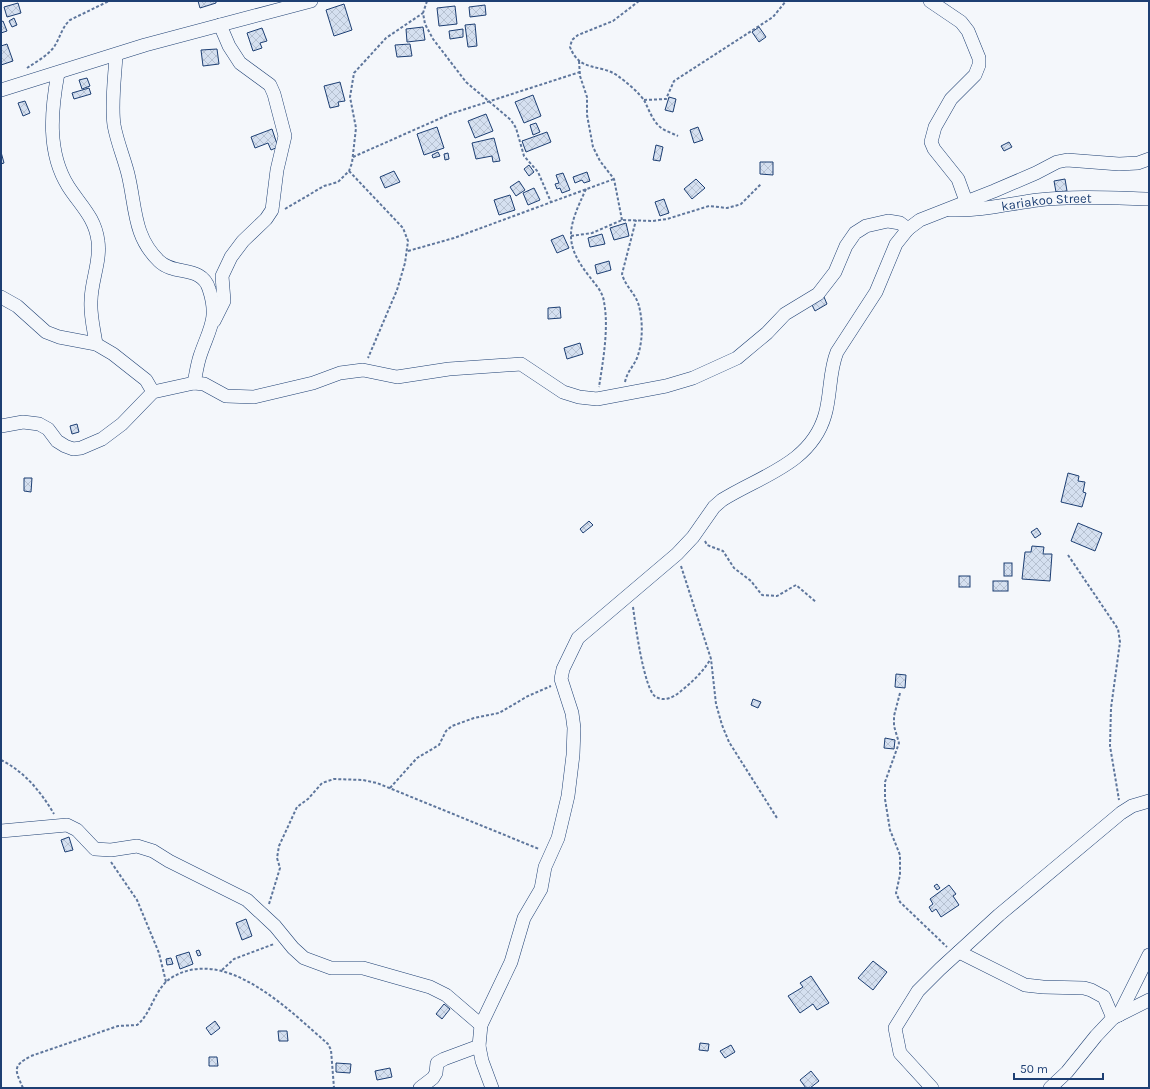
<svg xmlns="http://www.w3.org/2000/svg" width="1150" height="1089" font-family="Karla,sans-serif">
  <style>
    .building { fill: url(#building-cross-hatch); stroke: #1d3f73 }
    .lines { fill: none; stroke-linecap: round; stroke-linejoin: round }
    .minor-casing { stroke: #1d3f73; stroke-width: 14 }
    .path { stroke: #5e769c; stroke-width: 2; stroke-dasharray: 3 2; stroke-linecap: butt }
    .minor { stroke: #f4f7fb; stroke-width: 13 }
    .labels { text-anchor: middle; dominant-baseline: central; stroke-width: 3; stroke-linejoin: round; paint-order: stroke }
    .street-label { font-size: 13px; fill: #1d3f73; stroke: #f4f7fb }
  </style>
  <defs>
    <pattern id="building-cross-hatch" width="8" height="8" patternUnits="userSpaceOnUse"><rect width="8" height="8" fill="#d5e0f0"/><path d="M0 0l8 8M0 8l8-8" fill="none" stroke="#b6c1d1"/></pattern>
  </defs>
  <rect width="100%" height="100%" fill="#f4f7fb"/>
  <g class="building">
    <polygon points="198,1 216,1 216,3 200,8"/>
    <polygon points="18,3 21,13 7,17 4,7"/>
    <polygon points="344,4 352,30 334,36 326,10"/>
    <polygon points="485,5 486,15 470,17 469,7"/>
    <polygon points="455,6 457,24 439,26 437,8"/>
    <polygon points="14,18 17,25 12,27 9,21"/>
    <polygon points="3,21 7,31 1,33 1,22"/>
    <polygon points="475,24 477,46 468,47 465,25"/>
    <polygon points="423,27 425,40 407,42 406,29"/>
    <polygon points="759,27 766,37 759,42 752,32"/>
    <polygon points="262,28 267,41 260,43 262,48 253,51 247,33"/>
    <polygon points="463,29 463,37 450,39 449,31"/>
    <polygon points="7,44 13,61 1,65 1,46"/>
    <polygon points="410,44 412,56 397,57 395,45"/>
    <polygon points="217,49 219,64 203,66 201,50"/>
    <polygon points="87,78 90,86 82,89 79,80"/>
    <polygon points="340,82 345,101 338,102 339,106 330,108 324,86"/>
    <polygon points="89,88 91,94 74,99 72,93"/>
    <polygon points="533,95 541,116 524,123 515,102"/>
    <polygon points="669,97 676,99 673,112 665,110"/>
    <polygon points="25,101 30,113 23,116 18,103"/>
    <polygon points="486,114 493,131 475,138 468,121"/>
    <polygon points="536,123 540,132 533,135 530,125"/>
    <polygon points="437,127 444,148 424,155 417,134"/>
    <polygon points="698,127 703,140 694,143 690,130"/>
    <polygon points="272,129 278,147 271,150 268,143 255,148 251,137"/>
    <polygon points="547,132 551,142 526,152 522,141"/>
    <polygon points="494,138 500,161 493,162 492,156 476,159 472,143"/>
    <polygon points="1009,142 1012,147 1004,151 1001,146"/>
    <polygon points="656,145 663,147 660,161 653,160"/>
    <polygon points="1,152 4,163 1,164"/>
    <polygon points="438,152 440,156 433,158 432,155"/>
    <polygon points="448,153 449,159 445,160 444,154"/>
    <polygon points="760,162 773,162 773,175 760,174"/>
    <polygon points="529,165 534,172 529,176 524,169"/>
    <polygon points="394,171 400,182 385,188 380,177"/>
    <polygon points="587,172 590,181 584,183 582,180 575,183 573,177"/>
    <polygon points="563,173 570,190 562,193 560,188 557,189 555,184 559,183 556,175"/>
    <polygon points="696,179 705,188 692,199 684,189"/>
    <polygon points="1065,179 1067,191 1056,192 1054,181"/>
    <polygon points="519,181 525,190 516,196 510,187"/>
    <polygon points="534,188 540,200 528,205 523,193"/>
    <polygon points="510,195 515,210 499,215 494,200"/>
    <polygon points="664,199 669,213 660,216 655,202"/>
    <polygon points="626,223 629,236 614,240 610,228"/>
    <polygon points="602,234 605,244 590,247 588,238"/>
    <polygon points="563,235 569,248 557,253 551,240"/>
    <polygon points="609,261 611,270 597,274 595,265"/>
    <polygon points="824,297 827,304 815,311 811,303"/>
    <polygon points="560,307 561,318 548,319 548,308"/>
    <polygon points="580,343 583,354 567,359 564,348"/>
    <polygon points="77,424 79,432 72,434 70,426"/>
    <polygon points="1068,473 1079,476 1078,481 1085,482 1083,492 1086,493 1082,507 1061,502"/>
    <polygon points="24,478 32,478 31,492 24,491"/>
    <polygon points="589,521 593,525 583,533 580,529"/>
    <polygon points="1078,523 1102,533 1095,551 1071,541"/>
    <polygon points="1037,528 1041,534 1035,538 1031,532"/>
    <polygon points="1032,546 1044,547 1043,554 1052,554 1050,581 1022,579 1025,552 1031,552"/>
    <rect x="1004" y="563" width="8" height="13"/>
    <rect x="959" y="576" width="11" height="11"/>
    <rect x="993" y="581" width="15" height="10"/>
    <polygon points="896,674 906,675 905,688 895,687"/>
    <polygon points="753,699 761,702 758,708 751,705"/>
    <polygon points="885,738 895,740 894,749 884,748"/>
    <polygon points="69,837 73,850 65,852 61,840"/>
    <polygon points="937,884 940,888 937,890 934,886"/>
    <polygon points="949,885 956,894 953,896 959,905 941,917 936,909 932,912 929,907 933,904 930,899"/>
    <polygon points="246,919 252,936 242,940 236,923"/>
    <polygon points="199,950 201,955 198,956 196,951"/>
    <polygon points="189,952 193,964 180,969 176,956"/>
    <polygon points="171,958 173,964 167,965 166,959"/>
    <polygon points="873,961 887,972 873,990 858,978"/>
    <polygon points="811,976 829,1003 817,1010 813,1004 800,1013 788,996 803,987 800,983"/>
    <polygon points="444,1004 450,1009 442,1019 436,1014"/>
    <polygon points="215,1021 220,1028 211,1035 206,1028"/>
    <polygon points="278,1031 287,1031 288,1041 279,1041"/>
    <polygon points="700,1043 709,1044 708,1051 699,1050"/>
    <polygon points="731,1045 735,1052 725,1058 720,1051"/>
    <polygon points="209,1057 217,1057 218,1066 209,1066"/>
    <polygon points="336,1063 351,1064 350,1073 336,1072"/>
    <polygon points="390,1068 392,1077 377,1080 375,1071"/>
    <polygon points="811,1071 819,1081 810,1088 806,1088 800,1080"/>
  </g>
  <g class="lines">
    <defs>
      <g id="minor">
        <polyline points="930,1 961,22 968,31 979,58 979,65 975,75 951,99 935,127 931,142 934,149 958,179 966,201"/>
        <path d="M116,55C115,76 111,103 114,125C117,142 124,158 128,174C136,207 133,236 159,261C174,276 202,265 209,289C219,319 209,329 200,356C197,365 196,374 194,383"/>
        <path d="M58,73C51,111 47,152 68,186C80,205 95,217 98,241C101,261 91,281 91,301C90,315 94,330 96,344"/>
        <polyline points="1,90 145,45 311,1"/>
        <path id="s1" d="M950,210C980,211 1008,204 1038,200C1075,196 1112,198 1149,199"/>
        <polyline points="1,297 17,306 46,332 59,337 96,344 113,354 146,380 153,392"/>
        <polyline points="214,321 224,301 222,276 231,257 243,241 266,219 272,210 277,170 285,136 274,94 270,85 240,63 229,46 220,25"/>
        <polyline points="1,426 23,422 39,424 48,429 57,441 65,446 73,449 81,448 102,439 122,424 153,392 194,383 204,384 226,396 254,397 313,383 340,373 363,370 397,377 449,369 521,364 563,392 579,397 597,399 666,386 693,378 737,358 767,333 785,314 818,294 835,272 846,246 855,233 866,226 888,221 900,223 908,229"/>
        <polyline points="1,831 67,825 77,830 95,849 111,850 137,846 153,851 169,861 247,900 275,926 293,948 304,958 331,968 363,968 430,987 446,995 481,1025"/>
        <polyline points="959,952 1025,985 1043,987 1084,988 1091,990 1104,997 1113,1018"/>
        <polyline points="1119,1015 1149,955"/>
        <polyline points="420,1088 433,1078 436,1073 437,1063 444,1059 479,1046"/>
        <path d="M492,1088L482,1061L479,1046L481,1025L511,962L524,918L541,889L545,867L558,838L568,796L573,755L574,728L572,713L561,679L563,669L578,638L677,554L693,537L714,507L722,500C760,476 811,464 825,415C831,395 829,371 837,352L876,292L896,244L908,229L920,220L994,191L1036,173L1057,162L1067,160L1119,164L1138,163L1149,159"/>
        <polyline points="932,1088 900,1053 895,1028 918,991 940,969 999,915 1121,813 1132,806 1149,801"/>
        <polyline points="1050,1088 1067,1072 1096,1036 1113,1018 1149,1000"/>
      </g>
    </defs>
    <use href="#minor" class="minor-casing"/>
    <g class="path">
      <polyline points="427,1 423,13 425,24 433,39 466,82 511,120 516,128 524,156 538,172 551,202"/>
      <path d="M639,1L613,21L578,35L572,40L570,47C580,73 600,63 618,76C626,82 640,93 645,102C649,110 652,119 659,126C664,131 672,133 678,136"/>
      <polyline points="579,61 580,76 587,97 587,115 593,147 600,161 614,179 622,220"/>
      <path d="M27,68C36,62 47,56 54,47C60,38 62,27 70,20L109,1"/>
      <polyline points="644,100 666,99 674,81 773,17 786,1"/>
      <polyline points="353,157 450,114 580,72"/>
      <polyline points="349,171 403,228 408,241 405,263 397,290 368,358"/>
      <path d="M586,189C569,226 562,242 589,276C595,284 603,292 604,302C609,328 603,361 599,387"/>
      <polyline points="285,209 324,186 338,182 349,171 352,163 356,128 350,97 354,73 386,38 423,13"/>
      <polyline points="571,236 592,233 622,220 653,221 667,219 709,206 727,208 735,206 741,204 761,184"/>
      <polyline points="408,251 454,238 614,179"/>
      <path d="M625,382C627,372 633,367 637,358C643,342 643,322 639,306C636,294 625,286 622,274L636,220"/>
      <polyline points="705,541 707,545 723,551 734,568 751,581 762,595 777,596 796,585 816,602"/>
      <polyline points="1068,555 1118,629 1120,642 1111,708 1110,746 1119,800"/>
      <polyline points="681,566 711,659 716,704 722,725 729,742 777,818"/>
      <path d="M633,607C635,622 644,691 656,697C665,702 674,697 681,691C692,682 702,673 710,660"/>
      <polyline points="900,693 894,716 894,726 899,743 885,782 885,799 890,830 900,855 900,875 896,893 900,902 947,947"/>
      <path d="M1,760C25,772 41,792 54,814"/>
      <polyline points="390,788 417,758 439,745 446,731 452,726 474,718 499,713 528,696 551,686"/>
      <polyline points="111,862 137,900 159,953 166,982"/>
      <polyline points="269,904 280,868 277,858 279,846 297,807 308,799 322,783 334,779 363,780 377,783 539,849"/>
      <polyline points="222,970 234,959 274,944"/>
      <path d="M23,1088C15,1070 12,1066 31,1056L118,1026L137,1025C152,1013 154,989 171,978C225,944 290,1011 328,1044L331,1050L334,1088"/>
    </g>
    <use href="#minor" class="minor"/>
  </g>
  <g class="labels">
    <g class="street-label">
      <text stroke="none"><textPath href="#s1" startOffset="97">kariakoo Street</textPath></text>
    </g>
  </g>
  <rect width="1150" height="1089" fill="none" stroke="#1d3f73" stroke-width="4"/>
  <path d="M1014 1073v6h89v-6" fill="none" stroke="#1d3f73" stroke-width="2"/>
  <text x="1020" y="1073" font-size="12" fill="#1d3f73" stroke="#f4f7fb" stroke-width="3" paint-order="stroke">50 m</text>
</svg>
